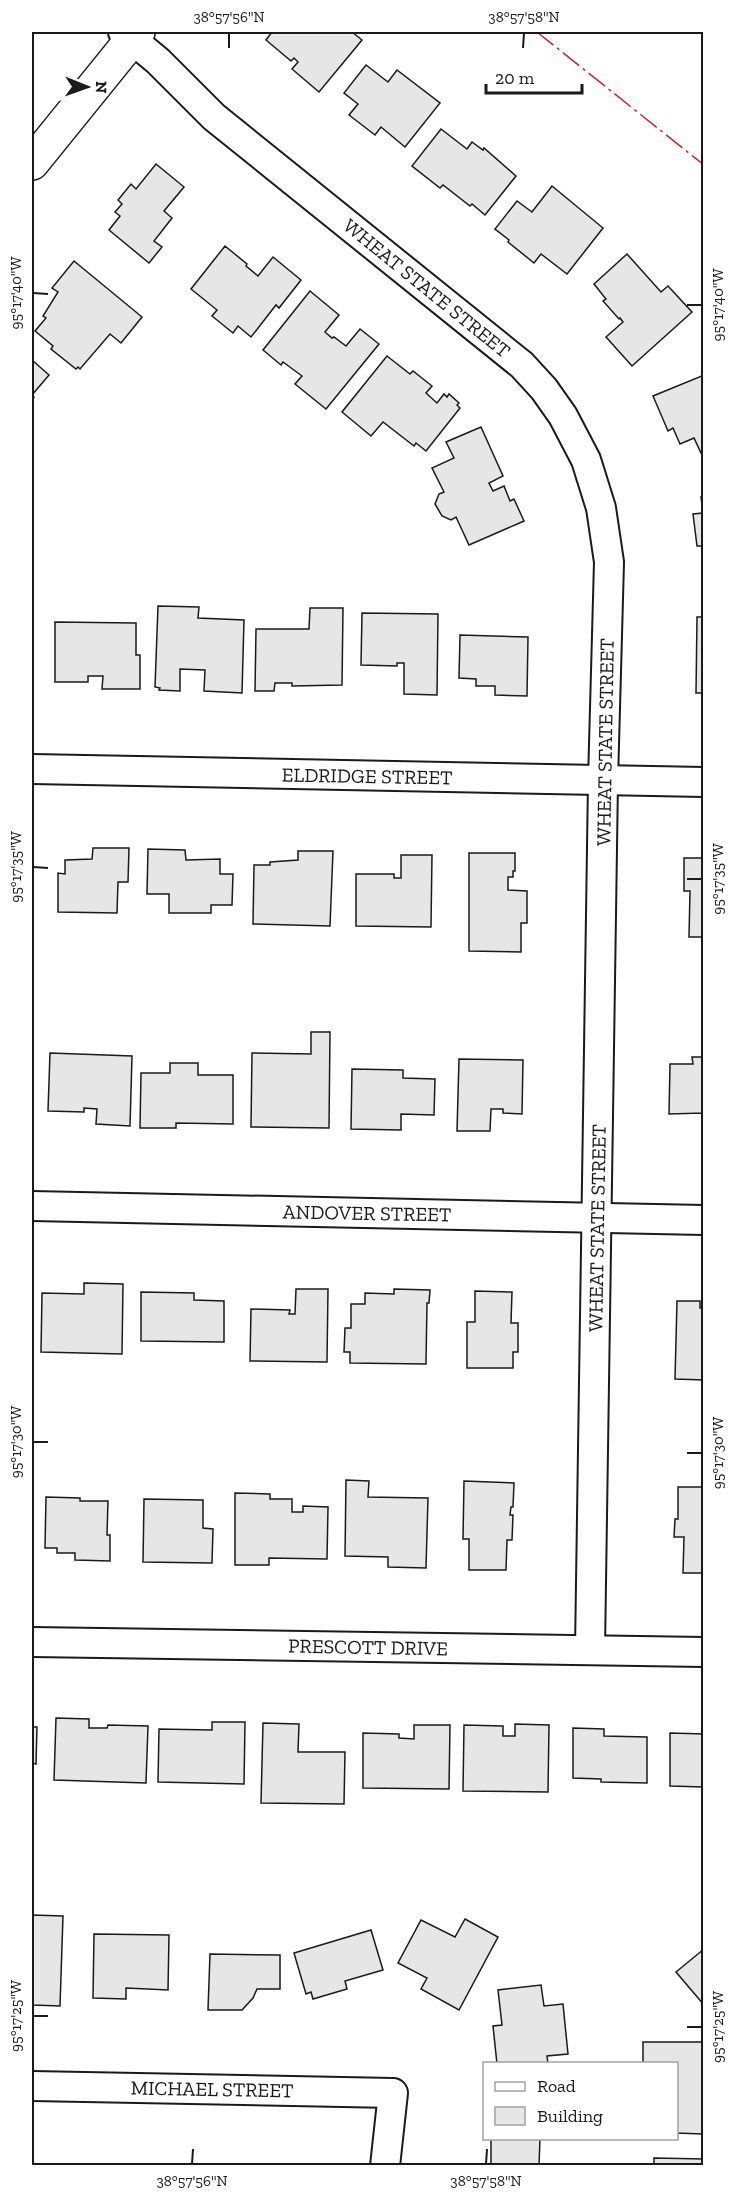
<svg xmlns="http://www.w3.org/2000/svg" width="735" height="2197" font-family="'Zilla Slab',serif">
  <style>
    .building { fill: #e6e6e6; stroke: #1a1a1a; stroke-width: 1.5 }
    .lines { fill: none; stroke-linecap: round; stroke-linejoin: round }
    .street-casing { stroke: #1a1a1a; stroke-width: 32 }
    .secondary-casing { stroke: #1a1a1a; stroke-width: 36 }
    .street { stroke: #fff; stroke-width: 28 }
    .secondary { stroke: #fff; stroke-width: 33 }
    .power { stroke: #c62828; stroke-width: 1.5; stroke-dasharray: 21 4.5 3 4.5; stroke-linecap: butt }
    .ticks { fill: none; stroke: #1a1a1a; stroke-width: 2 }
    .labels { text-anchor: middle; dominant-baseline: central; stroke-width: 4.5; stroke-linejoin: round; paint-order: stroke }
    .street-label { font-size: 20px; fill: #1a1a1a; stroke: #fff }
    .neatline { fill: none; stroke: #1a1a1a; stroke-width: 2 }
    .ticks-label { font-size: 15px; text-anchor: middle; fill: #1a1a1a }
  </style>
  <rect width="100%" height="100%" fill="#fff"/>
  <g class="building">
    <polygon points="272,32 352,32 362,40 319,92 292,69 298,62 294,58 291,61 266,40"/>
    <polygon points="366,65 388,82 397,70 440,103 405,147 381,127 375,135 349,115 358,104 344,93"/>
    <polygon points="441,129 467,149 472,142 483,150 484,148 516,176 485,215 472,204 470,206 443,185 440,188 412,166"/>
    <polygon points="156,164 184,187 164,211 172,218 154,241 162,247 149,263 109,230 120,216 115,212 122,204 118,200 131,184 136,189"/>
    <polygon points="552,186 603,228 567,274 541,254 534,263 508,242 509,240 495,229 517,201 532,212"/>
    <polygon points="225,246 247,264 246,266 258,276 273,257 301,280 279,308 276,305 251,337 238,326 233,333 212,316 217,310 191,289"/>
    <polygon points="627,254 661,292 668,286 692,312 632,366 606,337 623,322 620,318 619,319 603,301 606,299 594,284"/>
    <polygon points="74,261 142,317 121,343 110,334 80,369 78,367 76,369 51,349 53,346 35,331 46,318 43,316 58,292 52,288"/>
    <polygon points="310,291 339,315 325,332 332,338 334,337 346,346 360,329 379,344 326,409 295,384 302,376 283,362 281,365 263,350"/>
    <polygon points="387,356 410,374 413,371 432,386 426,393 437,403 444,394 447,397 449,394 459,403 457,405 460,408 426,451 416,443 414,446 383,422 371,436 342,412"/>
    <polygon points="32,360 49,375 32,395 34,397 32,400"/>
    <polygon points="704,375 704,452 701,453 694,438 680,444 673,428 668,431 653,396"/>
    <polygon points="481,427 503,476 489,483 493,491 504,486 510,501 514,499 524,521 469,545 456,517 451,520 442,516 435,504 439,494 444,492 432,468 454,458 446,442"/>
    <polygon points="701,497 704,497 704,546 697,546 693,514 703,513"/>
    <polygon points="158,606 199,607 198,618 244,620 242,693 204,691 205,670 180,669 180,691 159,690 160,688 155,687"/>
    <polygon points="310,608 343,608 342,685 292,686 292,683 275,683 274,691 255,691 256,629 309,629"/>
    <polygon points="362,613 438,614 437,695 404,694 404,663 397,663 397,666 361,665"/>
    <polygon points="697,617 704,617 704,693 696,693"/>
    <polygon points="55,622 136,623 136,655 140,655 140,689 102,689 103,676 88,676 88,682 55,682"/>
    <polygon points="460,635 528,637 527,696 495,695 495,686 476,686 476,679 459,678"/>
    <polygon points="93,848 129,848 128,882 118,882 117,913 58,912 58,873 65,874 65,860 92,859"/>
    <polygon points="148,849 185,850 186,860 220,859 220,874 233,874 232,905 211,905 211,913 169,913 169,894 147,894"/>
    <polygon points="298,851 333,851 330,926 253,924 254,865 270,865 270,862 298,860"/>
    <polygon points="469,853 515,853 515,871 513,871 513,877 508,877 508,890 527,891 527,923 521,923 521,952 469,951"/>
    <polygon points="401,855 432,855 431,927 356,926 356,874 394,874 394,878 401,878"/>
    <polygon points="684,858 704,858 704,937 689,937 690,891 684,891"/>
    <polygon points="311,1032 330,1032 329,1128 251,1127 252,1053 311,1054"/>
    <polygon points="50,1053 132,1056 130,1126 96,1124 97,1109 84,1108 84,1112 48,1111"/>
    <polygon points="692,1057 704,1057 704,1115 703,1113 669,1114 670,1064 693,1064"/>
    <polygon points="459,1059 523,1060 522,1114 503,1113 503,1109 491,1109 490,1131 457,1131"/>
    <polygon points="170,1063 198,1063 198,1075 233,1075 233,1124 176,1123 176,1128 140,1128 141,1073 170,1073"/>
    <polygon points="352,1069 403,1070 403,1078 435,1079 434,1115 401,1114 401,1130 351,1129"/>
    <polygon points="84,1283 123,1284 122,1354 41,1352 42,1293 84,1294"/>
    <polygon points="296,1289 328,1289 327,1362 250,1361 251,1309 290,1310 289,1314 295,1314"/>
    <polygon points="394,1289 430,1290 429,1303 427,1303 426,1364 350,1363 350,1352 344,1352 345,1328 351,1328 351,1304 365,1304 365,1293 394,1294"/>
    <polygon points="475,1291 512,1292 511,1323 518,1323 518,1352 513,1352 513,1368 467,1368 467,1322 475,1322"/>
    <polygon points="141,1292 194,1293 194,1300 224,1301 224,1342 141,1341"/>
    <polygon points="677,1301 700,1301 700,1308 704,1308 704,1380 675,1379"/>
    <polygon points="346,1480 369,1481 368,1497 428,1498 426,1568 388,1567 388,1557 345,1556"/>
    <polygon points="464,1481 514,1483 513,1507 511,1507 510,1515 513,1515 512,1540 507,1540 506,1570 469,1570 469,1539 463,1539"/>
    <polygon points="678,1487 704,1487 704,1573 683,1573 684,1537 674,1537 675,1519 678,1519"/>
    <polygon points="235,1493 270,1494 270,1499 292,1499 292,1512 303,1512 303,1506 328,1507 327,1559 269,1558 269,1565 235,1565"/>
    <polygon points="46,1497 80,1498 80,1501 108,1501 107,1535 110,1535 110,1561 75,1560 75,1553 57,1553 57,1548 45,1548"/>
    <polygon points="144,1499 203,1500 203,1528 213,1529 212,1563 143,1562"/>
    <polygon points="56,1718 89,1719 89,1728 107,1728 108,1725 148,1726 146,1783 54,1780"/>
    <polygon points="212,1722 245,1722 244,1784 158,1782 159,1729 212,1730"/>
    <polygon points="263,1723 299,1724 298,1752 345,1752 344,1804 261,1803"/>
    <polygon points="515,1724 549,1725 548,1792 463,1791 464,1725 503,1726 503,1736 515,1736"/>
    <polygon points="414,1725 450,1725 449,1789 363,1788 363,1733 399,1734 399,1738 414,1739"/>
    <polygon points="32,1727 37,1727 36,1764 32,1763"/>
    <polygon points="573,1728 604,1729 604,1736 647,1737 647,1783 601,1782 601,1779 573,1778"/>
    <polygon points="670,1733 704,1734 704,1787 670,1786"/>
    <polygon points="32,1915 63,1916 60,2006 32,2005"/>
    <polygon points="465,1919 498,1937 459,2010 421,1989 427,1978 398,1963 421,1920 455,1937"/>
    <polygon points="371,1930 383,1970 345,1981 347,1989 313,1999 311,1992 306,1994 294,1953"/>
    <polygon points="94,1934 169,1935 168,1990 126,1988 126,1999 93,1998"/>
    <polygon points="704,1949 704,2005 676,1972"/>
    <polygon points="210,1954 280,1955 280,1989 257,1989 253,1998 242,2010 208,2010"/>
    <polygon points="541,1985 544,2006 563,2004 568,2054 547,2056 548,2064 497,2064 493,2026 502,2025 498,1990"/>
    <polygon points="643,2042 704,2042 702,2134 676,2133 676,2064 643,2064"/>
    <polygon points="491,2138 540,2138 539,2166 491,2166"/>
    <polygon points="654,2158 704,2159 704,2166 654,2166"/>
  </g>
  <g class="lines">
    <defs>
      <g id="street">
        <polyline points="123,32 158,61 214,117 522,365 544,389 563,416 586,460 601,508 609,562 603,781 590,1650"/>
        <polyline points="32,769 704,782"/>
        <polyline points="32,1206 704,1220"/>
        <polyline points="32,1642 704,1652"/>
        <polyline points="32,2086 393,2093 385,2166"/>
      </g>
      <polyline id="secondary" points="32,163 138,32"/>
    </defs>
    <use href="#street" class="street-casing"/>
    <use href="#secondary" class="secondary-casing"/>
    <use href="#street" class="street"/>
    <use href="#secondary" class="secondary"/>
    <polyline class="power" points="537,32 704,165"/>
  </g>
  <path class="ticks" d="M229,48V33M523,48L524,33M33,293L48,294M687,305H702M33,867L48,868M687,879H702M33,1442H48M687,1453H702M33,2016H48M687,2027H702M192,2164L193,2149M486,2164L487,2149"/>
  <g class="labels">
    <g class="street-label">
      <text transform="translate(427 288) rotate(39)">WHEAT STATE STREET</text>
      <text transform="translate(605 742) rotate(-89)">WHEAT STATE STREET</text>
      <text transform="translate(367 776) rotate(1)">ELDRIDGE STREET</text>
      <text transform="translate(367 1213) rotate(1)">ANDOVER STREET</text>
      <text transform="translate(597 1228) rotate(-89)">WHEAT STATE STREET</text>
      <text transform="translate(368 1647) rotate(1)">PRESCOTT DRIVE</text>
      <text transform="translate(212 2089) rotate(1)">MICHAEL STREET</text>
    </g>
  </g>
  <rect width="735" height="2197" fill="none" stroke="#ffffff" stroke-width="66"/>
  <rect x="483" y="2062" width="195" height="78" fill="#ffffff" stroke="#a3a3a3" stroke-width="1.5"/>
  <rect x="495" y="2082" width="30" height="9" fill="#ffffff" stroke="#a3a3a3" stroke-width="1.5"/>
  <text x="537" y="2092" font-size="18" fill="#1a1a1a">Road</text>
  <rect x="495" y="2107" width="30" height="18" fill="#e6e6e6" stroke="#a3a3a3" stroke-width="1.5"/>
  <text x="537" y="2122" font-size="18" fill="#1a1a1a">Building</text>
  <g transform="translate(87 87) rotate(91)" stroke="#ffffff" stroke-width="4.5" paint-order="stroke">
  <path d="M0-4.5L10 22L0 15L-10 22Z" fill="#1a1a1a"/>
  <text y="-9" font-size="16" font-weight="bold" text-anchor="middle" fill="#1a1a1a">N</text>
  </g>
  <path d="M486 84v9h96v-9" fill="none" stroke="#1a1a1a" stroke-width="3"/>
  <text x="495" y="84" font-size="18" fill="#1a1a1a" stroke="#ffffff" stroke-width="4.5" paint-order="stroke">20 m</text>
  <rect x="33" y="33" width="669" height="2131" class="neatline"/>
  <g class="ticks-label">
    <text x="229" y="22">38°57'56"N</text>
    <text x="524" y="22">38°57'58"N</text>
    <text transform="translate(16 293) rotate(-90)" y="5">95°17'40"W</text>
    <text transform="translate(718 305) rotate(-90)" y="5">95°17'40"W</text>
    <text transform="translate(16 867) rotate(-90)" y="5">95°17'35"W</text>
    <text transform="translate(718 879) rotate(-90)" y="5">95°17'35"W</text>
    <text transform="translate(16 1442) rotate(-90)" y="5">95°17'30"W</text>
    <text transform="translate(718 1453) rotate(-90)" y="5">95°17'30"W</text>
    <text transform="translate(16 2016) rotate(-90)" y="5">95°17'25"W</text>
    <text transform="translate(718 2027) rotate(-90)" y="5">95°17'25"W</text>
    <text x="192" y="2186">38°57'56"N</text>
    <text x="486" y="2186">38°57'58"N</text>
  </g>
</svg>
